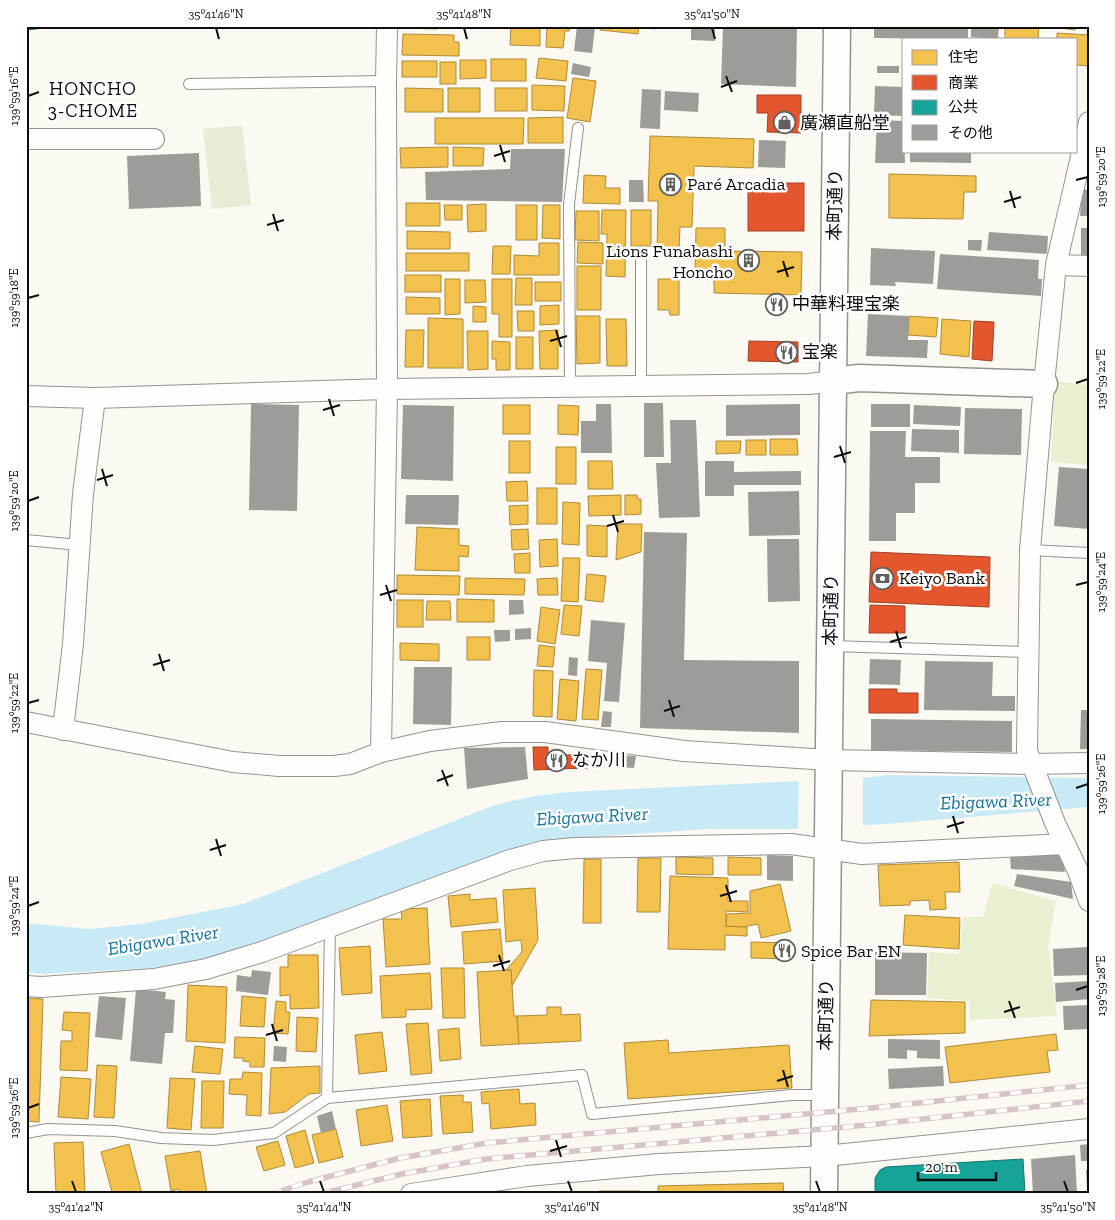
<svg xmlns="http://www.w3.org/2000/svg" width="1115" height="1220" font-family="'Zilla Slab','Noto Sans JP',serif">
  <style>
    .green { fill: #e7f1d2 }
    .cemetery { fill: #e8ecd6 }
    .water { fill: #c8eaf6 }
    .pier { fill: #fbf9f2 }
    .homes { fill: #f2c14e; stroke: #ad8b3a }
    .shops { fill: #e4572e; stroke: #a44124 }
    .public { fill: #17a398; stroke: #14766e }
    .building { fill: #9e9c98 }
    .lines { fill: none; stroke-linecap: round; stroke-linejoin: round }
    .service-casing { stroke: #949390; stroke-width: 12 }
    .minor-casing { stroke: #949390; stroke-width: 22 }
    .tertiary-casing { stroke: #949390; stroke-width: 29 }
    .service { stroke: #fefefd; stroke-width: 10 }
    .minor { stroke: #fefefd; stroke-width: 20 }
    .tertiary { stroke: #fefefd; stroke-width: 26 }
    .rail-casing { stroke: #d7c4c7; stroke-width: 5.5 }
    .rail { stroke: #fff; stroke-width: 4; stroke-dasharray: 11; stroke-linecap: butt }
    .ticks { fill: none; stroke: #0d0d0d; stroke-width: 2 }
    .labels { text-anchor: middle; dominant-baseline: central; stroke-width: 5; stroke-linejoin: round; paint-order: stroke }
    .poi-label { font-size: 18px; fill: #0d0d0d; stroke: #fff; text-anchor: start }
    .street-label { font-size: 18px; fill: #0d0d0d; stroke: #fff }
    .neighbourhood-label { font-size: 19px; letter-spacing: 1px; fill: #0d0d0d; stroke: #fff }
    .water-label { font-size: 19px; font-style: italic; fill: #1573a0; stroke: #fff }
    .neatline { fill: none; stroke: #0d0d0d; stroke-width: 2 }
    .ticks-label { font-size: 12px; text-anchor: middle; fill: #0d0d0d }
  </style>
  <rect width="100%" height="100%" fill="#fbf9f2"/>
  <g class="green">
    <polygon points="1055,381 1089,385 1089,465 1051,462"/>
    <polygon points="992,883 1056,901 1048,946 1057,1016 970,1020 969,1001 927,998 929,952 959,954 963,917 983,917"/>
  </g>
  <polygon class="cemetery" points="242,125 251,205 212,209 203,129"/>
  <polygon class="water" points="887,775 1089,778 1089,807 886,824 799,829 708,829 574,838 540,841 505,851 259,943 205,959 151,968 43,974 26,972 26,923 90,929 141,924 243,904 495,805 534,796 568,792 863,778"/>
  <polygon class="pier" points="863,775 863,828 798,831 799,778"/>
  <g class="homes">
    <polygon points="403,26 437,26 437,29 403,28"/>
    <polygon points="511,26 540,26 540,46 510,45"/>
    <polygon points="547,26 570,26 569,31 565,31 563,48 546,47"/>
    <polygon points="600,26 659,26 655,29 639,26 638,34 600,30"/>
    <polygon points="1005,26 1039,26 1038,39 1005,39"/>
    <polygon points="1046,26 1075,26 1075,30"/>
    <polygon points="1057,33 1089,35 1089,66 1076,65 1076,39 1057,39"/>
    <polygon points="403,34 454,35 454,42 459,42 459,56 402,55"/>
    <polygon points="539,58 568,61 566,81 536,78"/>
    <rect x="491" y="59" width="35" height="22"/>
    <polygon points="460,60 486,60 486,78 460,79"/>
    <rect x="402" y="61" width="35" height="16"/>
    <rect x="440" y="62" width="16" height="22"/>
    <polygon points="573,78 596,81 590,122 567,118"/>
    <polygon points="532,85 565,86 564,111 532,110"/>
    <polygon points="405,88 443,89 443,112 405,112"/>
    <rect x="448" y="88" width="32" height="24"/>
    <rect x="495" y="88" width="32" height="23"/>
    <polygon points="563,117 563,143 528,143 528,118"/>
    <polygon points="435,118 524,118 523,144 435,144"/>
    <polygon points="650,136 754,139 753,168 694,166 692,227 680,227 679,251 657,251 658,201 648,201"/>
    <polygon points="448,147 448,167 401,168 400,148"/>
    <polygon points="453,147 484,148 483,166 453,166"/>
    <polygon points="889,174 976,176 976,192 964,192 963,219 889,218"/>
    <polygon points="584,175 606,176 605,188 620,188 620,204 583,203"/>
    <rect x="406" y="203" width="34" height="23"/>
    <polygon points="486,204 486,231 468,232 467,205"/>
    <polygon points="444,205 462,205 462,220 445,220"/>
    <rect x="516" y="205" width="21" height="35"/>
    <polygon points="543,205 560,205 560,239 542,238"/>
    <polygon points="602,210 626,210 625,277 606,276 607,234 601,234"/>
    <rect x="631" y="210" width="20" height="36"/>
    <polygon points="576,211 599,211 599,241 575,240"/>
    <polygon points="696,228 725,228 725,251 802,252 801,295 714,293 714,270 695,270"/>
    <polygon points="407,231 450,232 450,249 407,249"/>
    <polygon points="578,242 603,243 603,264 577,263"/>
    <polygon points="539,243 559,243 559,275 514,275 514,255 539,256"/>
    <polygon points="493,246 511,246 510,274 492,274"/>
    <rect x="406" y="253" width="63" height="18"/>
    <rect x="577" y="266" width="24" height="44"/>
    <rect x="405" y="275" width="36" height="17"/>
    <polygon points="516,278 532,278 532,305 515,305"/>
    <polygon points="445,279 460,279 460,314 445,315"/>
    <polygon points="492,279 512,279 512,337 499,337 499,314 492,314"/>
    <polygon points="658,279 679,279 679,315 670,315 669,310 658,310"/>
    <polygon points="465,280 485,280 486,302 465,303"/>
    <rect x="535" y="282" width="26" height="19"/>
    <polygon points="406,297 440,298 440,314 406,314"/>
    <polygon points="559,305 559,324 540,325 540,306"/>
    <polygon points="473,306 486,307 486,322 473,322"/>
    <polygon points="517,311 534,311 534,331 518,331"/>
    <polygon points="576,316 600,316 600,363 577,364"/>
    <polygon points="909,316 938,318 936,337 908,335"/>
    <polygon points="428,318 463,319 463,368 428,368"/>
    <polygon points="606,319 626,319 627,366 607,366"/>
    <polygon points="942,319 971,321 969,357 940,354"/>
    <polygon points="406,330 424,330 423,367 405,367"/>
    <polygon points="558,330 558,369 540,369 539,331"/>
    <polygon points="467,331 488,331 488,369 468,370"/>
    <rect x="516" y="337" width="17" height="32"/>
    <polygon points="492,341 510,342 510,370 496,370 496,359 492,359"/>
    <rect x="503" y="405" width="27" height="29"/>
    <polygon points="558,405 579,406 578,435 558,434"/>
    <polygon points="770,439 797,439 798,455 770,455"/>
    <rect x="746" y="440" width="20" height="15"/>
    <rect x="509" y="441" width="21" height="32"/>
    <polygon points="716,441 741,441 740,453 716,454"/>
    <rect x="556" y="447" width="20" height="37"/>
    <polygon points="588,461 612,461 613,489 588,489"/>
    <polygon points="527,481 528,501 507,501 506,482"/>
    <rect x="537" y="488" width="20" height="36"/>
    <polygon points="621,495 621,515 589,516 588,496"/>
    <polygon points="625,495 637,495 638,499 641,499 641,514 625,515"/>
    <polygon points="563,502 580,503 579,545 562,544"/>
    <polygon points="528,505 528,524 510,525 509,506"/>
    <polygon points="618,524 642,524 641,552 616,560"/>
    <polygon points="587,525 607,526 607,557 587,556"/>
    <polygon points="417,527 459,529 459,545 469,546 468,557 459,556 459,571 415,570"/>
    <polygon points="528,529 529,549 512,550 511,530"/>
    <polygon points="557,539 558,566 540,567 539,540"/>
    <polygon points="530,553 530,573 515,573 514,554"/>
    <polygon points="563,558 580,558 578,602 561,601"/>
    <polygon points="587,574 606,576 603,602 585,600"/>
    <polygon points="397,575 460,576 459,595 397,594"/>
    <polygon points="465,578 525,579 524,595 465,594"/>
    <polygon points="557,578 558,595 538,595 537,579"/>
    <polygon points="457,599 494,600 494,622 457,622"/>
    <rect x="397" y="600" width="26" height="27"/>
    <polygon points="427,601 450,601 451,620 426,620"/>
    <polygon points="564,605 582,606 579,636 561,634"/>
    <polygon points="541,607 560,610 555,644 537,641"/>
    <rect x="467" y="637" width="23" height="23"/>
    <polygon points="400,643 439,644 439,661 400,660"/>
    <polygon points="539,645 555,647 553,667 537,666"/>
    <polygon points="586,669 602,670 598,720 582,719"/>
    <polygon points="534,670 553,671 552,717 533,716"/>
    <polygon points="560,679 579,681 576,721 557,719"/>
    <polygon points="676,857 713,858 713,875 676,874"/>
    <polygon points="728,857 761,858 761,875 728,875"/>
    <polygon points="638,858 661,858 660,912 637,912"/>
    <polygon points="584,859 601,859 601,923 583,923"/>
    <polygon points="959,862 960,892 945,892 946,909 930,910 929,900 910,901 910,905 880,906 878,865"/>
    <polygon points="670,876 728,878 728,901 748,901 748,912 726,911 726,926 747,927 747,936 725,935 725,950 668,949"/>
    <polygon points="780,884 791,931 761,938 758,924 743,927 726,926 727,914 750,913 750,891"/>
    <polygon points="535,888 538,940 512,986 511,970 506,970 522,952 521,940 506,942 503,890"/>
    <polygon points="470,894 470,900 496,898 498,922 451,927 448,896"/>
    <polygon points="427,908 430,964 386,967 383,919 402,919 401,909"/>
    <polygon points="905,915 960,918 959,949 903,945"/>
    <polygon points="500,929 503,961 464,964 462,932"/>
    <polygon points="751,942 792,943 791,959 751,958"/>
    <polygon points="370,946 372,993 342,995 339,948"/>
    <polygon points="288,955 318,955 319,1008 290,1009 290,995 280,996 280,967 288,967"/>
    <polygon points="441,968 464,968 465,1018 443,1018"/>
    <polygon points="511,970 514,1016 517,1016 519,1044 481,1046 477,972"/>
    <polygon points="430,973 432,1009 406,1010 406,1017 382,1018 380,976"/>
    <polygon points="188,985 227,987 225,1043 186,1041"/>
    <polygon points="242,996 266,998 264,1027 240,1026"/>
    <polygon points="26,998 43,999 39,1122 26,1121"/>
    <polygon points="871,1000 965,1002 965,1033 869,1036"/>
    <polygon points="276,1001 286,1002 286,1012 290,1012 288,1034 273,1033"/>
    <polygon points="547,1007 561,1007 561,1015 580,1014 581,1041 519,1044 517,1016 547,1015"/>
    <polygon points="64,1012 90,1013 87,1071 60,1070 61,1041 72,1041 72,1031 62,1030"/>
    <polygon points="297,1017 318,1018 316,1052 296,1051"/>
    <polygon points="428,1023 432,1073 411,1075 406,1024"/>
    <polygon points="459,1028 461,1059 440,1061 438,1030"/>
    <polygon points="382,1032 387,1071 359,1074 355,1035"/>
    <polygon points="1056,1034 1058,1050 1047,1051 1050,1072 950,1083 945,1047"/>
    <polygon points="235,1037 265,1038 264,1067 250,1067 250,1062 243,1061 243,1058 234,1058"/>
    <polygon points="668,1040 669,1053 789,1045 792,1088 628,1099 624,1043"/>
    <polygon points="195,1046 223,1049 220,1074 192,1072"/>
    <polygon points="97,1065 117,1066 114,1118 94,1117"/>
    <polygon points="320,1066 320,1093 309,1094 285,1112 269,1114 271,1068"/>
    <polygon points="243,1072 262,1073 261,1116 246,1115 247,1095 229,1094 230,1079 242,1079"/>
    <polygon points="61,1077 91,1079 88,1119 58,1117"/>
    <polygon points="170,1078 195,1079 191,1130 167,1128"/>
    <polygon points="202,1081 224,1081 223,1128 201,1128"/>
    <polygon points="519,1089 520,1104 535,1103 536,1125 491,1129 489,1103 482,1104 481,1092"/>
    <polygon points="463,1095 463,1102 471,1102 473,1132 443,1134 440,1096"/>
    <polygon points="430,1099 432,1136 403,1138 400,1101"/>
    <polygon points="387,1105 393,1141 361,1146 356,1110"/>
    <polygon points="336,1129 343,1157 319,1163 312,1135"/>
    <polygon points="305,1130 314,1163 295,1168 286,1136"/>
    <polygon points="278,1141 285,1165 264,1171 256,1147"/>
    <polygon points="83,1142 85,1194 56,1194 54,1143"/>
    <polygon points="129,1144 142,1194 107,1194 112,1192 101,1152"/>
    <polygon points="200,1151 207,1194 180,1194 179,1189 171,1191 165,1156"/>
    <polygon points="783,1183 784,1194 658,1194 658,1186"/>
    <rect x="599" y="1191" width="41" height="3"/>
  </g>
  <g class="shops">
    <polygon points="757,95 801,95 801,133 767,132 768,113 757,113"/>
    <rect x="748" y="183" width="56" height="48"/>
    <polygon points="974,321 994,322 992,361 972,359"/>
    <polygon points="749,341 798,342 798,362 748,361"/>
    <polygon points="871,552 990,557 989,607 869,602"/>
    <polygon points="870,605 905,606 905,633 869,633"/>
    <polygon points="869,689 897,689 897,693 918,693 918,713 869,713"/>
    <polygon points="533,747 548,747 548,756 587,754 588,768 534,770"/>
  </g>
  <g class="public">
    <polygon points="26,26 64,26 26,30"/>
    <polygon points="1023,1159 1025,1194 875,1194 875,1178 880,1170 886,1167"/>
  </g>
  <g class="building">
    <polygon points="577,26 595,27 592,53 574,51"/>
    <polygon points="691,26 715,26 715,41 691,40"/>
    <polygon points="723,26 797,26 796,87 721,84"/>
    <polygon points="874,26 968,26 968,39 874,38"/>
    <polygon points="971,26 999,26 998,39 971,37"/>
    <polygon points="573,63 591,67 589,77 571,74"/>
    <rect x="877" y="66" width="22" height="7"/>
    <polygon points="875,86 904,87 904,116 874,115"/>
    <polygon points="642,89 661,90 660,129 640,128"/>
    <polygon points="665,91 699,93 698,112 664,110"/>
    <polygon points="877,120 904,121 905,163 875,163"/>
    <polygon points="759,140 786,141 785,168 758,167"/>
    <polygon points="511,149 565,149 562,202 426,200 425,172 510,169"/>
    <polygon points="910,151 971,151 971,163 910,162"/>
    <polygon points="199,153 201,206 129,209 127,156"/>
    <polygon points="629,180 643,180 644,202 629,202"/>
    <polygon points="1082,189 1089,190 1089,216 1080,216"/>
    <rect x="1081" y="228" width="8" height="33"/>
    <polygon points="989,232 1048,236 1047,254 987,250"/>
    <polygon points="968,240 982,240 981,251 968,250"/>
    <polygon points="871,248 935,251 933,284 895,282 896,286 870,285"/>
    <polygon points="940,254 1039,260 1038,279 1042,279 1041,296 937,289"/>
    <polygon points="868,314 909,316 908,340 928,340 927,358 866,356"/>
    <polygon points="644,403 663,403 664,457 644,457"/>
    <polygon points="251,404 299,405 297,511 249,510"/>
    <polygon points="596,404 611,404 612,453 581,453 581,421 596,421"/>
    <polygon points="800,404 800,435 726,436 726,405"/>
    <rect x="871" y="404" width="39" height="23"/>
    <polygon points="403,405 454,406 453,481 401,479"/>
    <polygon points="914,405 961,407 960,426 913,424"/>
    <polygon points="965,408 1022,409 1021,455 964,454"/>
    <polygon points="670,420 696,420 700,517 659,518 656,463 671,463"/>
    <polygon points="912,429 959,430 959,453 911,451"/>
    <polygon points="870,431 906,431 905,457 940,457 940,483 915,483 915,513 896,513 896,541 869,541"/>
    <polygon points="705,461 734,461 734,472 801,471 801,485 734,485 734,496 705,496"/>
    <polygon points="1059,467 1089,469 1089,529 1054,526"/>
    <polygon points="799,491 800,535 749,536 748,492"/>
    <polygon points="406,495 459,495 458,525 405,524"/>
    <polygon points="644,532 687,533 684,660 799,661 799,733 640,728"/>
    <polygon points="767,539 799,539 800,601 768,602"/>
    <polygon points="509,600 523,600 524,614 509,615"/>
    <polygon points="591,620 625,623 619,702 604,701 607,663 588,661"/>
    <polygon points="531,628 531,639 515,640 515,629"/>
    <polygon points="494,630 510,630 510,641 495,642"/>
    <polygon points="569,657 578,658 577,676 568,675"/>
    <polygon points="870,659 901,660 900,685 869,684"/>
    <polygon points="925,661 993,662 992,696 1015,696 1015,711 924,710"/>
    <polygon points="414,667 452,667 451,725 413,724"/>
    <polygon points="1081,710 1089,710 1089,749 1080,749"/>
    <polygon points="603,711 612,712 611,727 601,727"/>
    <polygon points="871,719 1012,721 1012,752 871,750"/>
    <polygon points="525,747 528,779 467,789 464,748"/>
    <polygon points="616,755 636,756 634,768 615,767"/>
    <polygon points="1062,854 1065,872 1011,869 1010,857"/>
    <polygon points="767,855 793,856 793,881 767,880"/>
    <polygon points="1017,874 1071,882 1073,899 1014,886"/>
    <polygon points="1087,947 1089,975 1054,976 1053,949"/>
    <polygon points="875,952 927,953 926,995 875,995"/>
    <polygon points="252,970 271,972 268,995 236,991 237,975 251,977"/>
    <polygon points="1089,981 1089,999 1056,1002 1055,983"/>
    <polygon points="136,989 166,992 165,999 175,1000 173,1033 165,1033 162,1064 130,1061"/>
    <polygon points="99,996 126,998 122,1040 95,1037"/>
    <polygon points="1089,1005 1089,1029 1064,1030 1063,1006"/>
    <polygon points="888,1039 940,1040 940,1059 917,1058 917,1051 907,1050 907,1059 888,1058"/>
    <polygon points="274,1046 287,1047 286,1062 273,1061"/>
    <polygon points="943,1066 944,1086 889,1089 888,1069"/>
    <polygon points="332,1111 336,1129 321,1133 317,1116"/>
    <polygon points="1089,1144 1089,1161 1081,1161 1080,1145"/>
    <polygon points="1075,1155 1077,1194 1033,1194 1031,1159"/>
    <polygon points="1086,1170 1089,1170 1089,1189 1087,1190"/>
  </g>
  <g class="lines">
    <defs>
      <g id="service">
        <polyline points="189,84 386,81"/>
        <polyline points="641,254 641,386"/>
        <polyline points="570,387 569,204 578,128"/>
        <polyline points="26,540 79,545"/>
        <polyline points="1030,550 1089,553"/>
        <polyline points="831,646 1028,652"/>
        <polyline points="327,1098 330,927"/>
        <polyline points="26,1133 48,1129 115,1131 161,1138 213,1140 274,1133 327,1098 582,1075 592,1114 792,1095 824,1095"/>
      </g>
      <g id="minor">
        <polyline points="1089,122 1056,265 1044,384 1030,550 1027,751 1055,823 1078,871 1089,901"/>
        <polyline points="26,139 154,139"/>
        <polyline points="1056,265 1089,266"/>
        <polyline points="26,396 95,398 387,389 809,384 833,381"/>
        <polyline points="26,722 233,762 279,766 334,766 350,764 381,752 430,741 502,732 545,732 684,751 829,760 1031,764 1089,763"/>
        <polyline points="63,730 73,644 83,494 95,398"/>
        <polyline points="381,752 387,389 386,81 387,26"/>
        <polyline points="26,986 42,987 154,979 206,969 262,952 510,860 543,851 575,848 791,844 862,854 1065,844"/>
        <polyline points="411,1194 527,1176 659,1164 825,1156 1089,1129"/>
      </g>
      <g id="tertiary">
        <polyline points="833,381 859,378 1044,384"/>
        <polyline points="824,1194 837,26"/>
      </g>
    </defs>
    <use href="#service" class="service-casing"/>
    <use href="#minor" class="minor-casing"/>
    <use href="#tertiary" class="tertiary-casing"/>
    <use href="#service" class="service"/>
    <use href="#minor" class="minor"/>
    <use href="#tertiary" class="tertiary"/>
    <defs>
      <g id="rail">
        <polyline points="271,1194 308,1182 400,1158 487,1143 871,1108 1089,1085"/>
        <polyline points="320,1194 402,1174 486,1159 868,1125 1089,1101"/>
      </g>
    </defs>
    <use href="#rail" class="rail-casing"/>
    <use href="#rail" class="rail"/>
  </g>
  <path class="ticks" d="M216,28L219,39M464,28L467,39M712,28L715,39M726,76L732,92M721,87L737,81M28,96L39,92M500,145L505,162M494,156L510,151M1076,180L1088,177M1010,191L1015,208M1004,202L1021,197M273,214L278,231M267,225L284,220M783,261L788,277M777,272L794,267M28,298L39,295M556,330L561,347M550,341L567,336M1076,383L1088,379M329,399L334,416M323,410L340,405M840,446L845,463M834,457L851,452M102,469L107,486M97,480L113,475M28,501L39,497M613,515L618,532M607,526L624,521M386,585L391,601M1076,585L1088,582M380,595L397,590M896,631L901,648M890,642L907,637M159,654L164,671M153,665L170,660M669,700L674,717M28,703L39,700M664,711L680,706M442,770L448,786M437,781L453,775M1076,788L1088,784M953,816L958,833M947,827L964,822M216,839L221,856M210,850L226,845M726,885L731,902M720,896L737,891M28,906L39,902M499,955L504,971M493,966L510,961M1076,990L1088,986M1009,1001L1015,1018M1004,1012L1020,1007M272,1024L277,1041M266,1035L283,1030M783,1070L788,1087M777,1081L793,1076M28,1108L39,1104M556,1140L561,1157M550,1151L567,1146M72,1181L76,1192M320,1181L324,1192M568,1181L572,1192M816,1181L820,1192M1064,1181L1068,1192"/>
  <defs>
    <symbol id="shop-ring" viewBox="-11 -11 22 22"><circle r="9.5" fill="#fff" stroke="#60605d" stroke-width="1.5"/><path d="M-5-2.5h2.3a2.7 3.5 0 0 1 5.4 0H5L5.5 6h-11ZM-1.5-2.5h3a1.5 2.3 0 0 0-3 0Z" fill="#60605d"/></symbol>
    <symbol id="building-ring" viewBox="-11 -11 22 22"><circle r="9.5" fill="#fff" stroke="#60605d" stroke-width="1.5"/><path d="M-4-6H4V6H1V3H-1V6H-4ZM-2.5-4.3h1.7v1.8h-1.7ZM.8-4.3h1.7v1.8H.8ZM-2.5-1h1.7V.8h-1.7ZM.8-1h1.7V.8H.8Z" fill="#60605d"/></symbol>
    <symbol id="restaurant-ring" viewBox="-11 -11 22 22"><circle r="9.5" fill="#fff" stroke="#60605d" stroke-width="1.5"/><path d="M-5-6h1v4h1v-4h1v4h1v-4h1v5L-1.5 .5V6h-2V.5L-5-1ZM5-6V6H3V1.5H1.5Q1.5-4 5-6Z" fill="#60605d"/></symbol>
    <symbol id="bank-ring" viewBox="-11 -11 22 22"><circle r="9.5" fill="#fff" stroke="#60605d" stroke-width="1.5"/><path d="M-6-4H6V4H-6ZM0-2.3a2.3 2.3 0 1 0 0 4.6a2.3 2.3 0 1 0 0-4.6Z" fill="#60605d"/></symbol>
  </defs>
  <g fill-rule="evenodd">
    <use href="#shop-ring" x="772" y="110" width="25" height="25"/>
    <use href="#building-ring" x="658" y="172" width="25" height="25"/>
    <use href="#building-ring" x="736" y="248" width="25" height="25"/>
    <use href="#restaurant-ring" x="764" y="292" width="25" height="25"/>
    <use href="#restaurant-ring" x="774" y="340" width="25" height="25"/>
    <use href="#bank-ring" x="870" y="566" width="25" height="25"/>
    <use href="#restaurant-ring" x="544" y="748" width="25" height="25"/>
    <use href="#restaurant-ring" x="772" y="938" width="25" height="25"/>
  </g>
  <g class="labels">
    <g class="poi-label">
      <text x="800" y="123">廣瀬直船堂</text>
      <text x="687" y="184">Paré Arcadia</text>
      <text x="733" y="251" text-anchor="end">Lions Funabashi<tspan x="733" dy="21">Honcho</tspan></text>
      <text x="792" y="304">中華料理宝楽</text>
      <text x="802" y="352">宝楽</text>
      <text x="899" y="578">Keiyo Bank</text>
      <text x="572" y="760">なか川</text>
      <text x="801" y="951">Spice Bar EN</text>
    </g>
    <g class="street-label">
      <text transform="translate(835 205) rotate(-89)">本町通り</text>
      <text transform="translate(831 610) rotate(-89)">本町通り</text>
      <text transform="translate(826 1015) rotate(-89)">本町通り</text>
    </g>
    <g class="neighbourhood-label">
      <text x="93" y="88">HONCHO<tspan x="93" dy="22">3-CHOME</tspan></text>
    </g>
    <g class="water-label">
      <text transform="translate(996 801) rotate(-2)">Ebigawa River</text>
      <text transform="translate(592 816) rotate(-3)">Ebigawa River</text>
      <text transform="translate(163 940) rotate(-9)">Ebigawa River</text>
    </g>
  </g>
  <rect width="1115" height="1220" fill="none" stroke="#ffffff" stroke-width="55"/>
  <rect x="902" y="38" width="175" height="115" fill="#ffffff" stroke="#9e9e9e"/>
  <rect x="912" y="50" width="25" height="15" fill="#f2c14e" stroke="#9e9e9e"/>
  <text x="948" y="62" font-size="15" fill="#0d0d0d">住宅</text>
  <rect x="912" y="75" width="25" height="15" fill="#e4572e" stroke="#9e9e9e"/>
  <text x="948" y="88" font-size="15" fill="#0d0d0d">商業</text>
  <rect x="912" y="100" width="25" height="15" fill="#17a398" stroke="#9e9e9e"/>
  <text x="948" y="112" font-size="15" fill="#0d0d0d">公共</text>
  <rect x="912" y="125" width="25" height="15" fill="#9e9c98" stroke="#9e9e9e"/>
  <text x="948" y="138" font-size="15" fill="#0d0d0d">その他</text>
  <path d="M918 1172v8h78v-8" fill="none" stroke="#0d0d0d" stroke-width="2.5"/>
  <text x="925" y="1172" font-size="15" fill="#0d0d0d" stroke="#ffffff" stroke-width="4" paint-order="stroke">20 m</text>
  <rect x="28" y="28" width="1060" height="1164" class="neatline"/>
  <g class="ticks-label">
    <text x="216" y="18">35°41'46"N</text>
    <text x="464" y="18">35°41'48"N</text>
    <text x="712" y="18">35°41'50"N</text>
    <text transform="translate(14 96) rotate(-90)" y="4">139°59'16"E</text>
    <text transform="translate(1101 177) rotate(-90)" y="4">139°59'20"E</text>
    <text transform="translate(14 298) rotate(-90)" y="4">139°59'18"E</text>
    <text transform="translate(1101 379) rotate(-90)" y="4">139°59'22"E</text>
    <text transform="translate(14 501) rotate(-90)" y="4">139°59'20"E</text>
    <text transform="translate(1101 582) rotate(-90)" y="4">139°59'24"E</text>
    <text transform="translate(14 703) rotate(-90)" y="4">139°59'22"E</text>
    <text transform="translate(1101 784) rotate(-90)" y="4">139°59'26"E</text>
    <text transform="translate(14 906) rotate(-90)" y="4">139°59'24"E</text>
    <text transform="translate(1101 986) rotate(-90)" y="4">139°59'28"E</text>
    <text transform="translate(14 1108) rotate(-90)" y="4">139°59'26"E</text>
    <text x="76" y="1211">35°41'42"N</text>
    <text x="324" y="1211">35°41'44"N</text>
    <text x="572" y="1211">35°41'46"N</text>
    <text x="820" y="1211">35°41'48"N</text>
    <text x="1068" y="1211">35°41'50"N</text>
  </g>
</svg>
